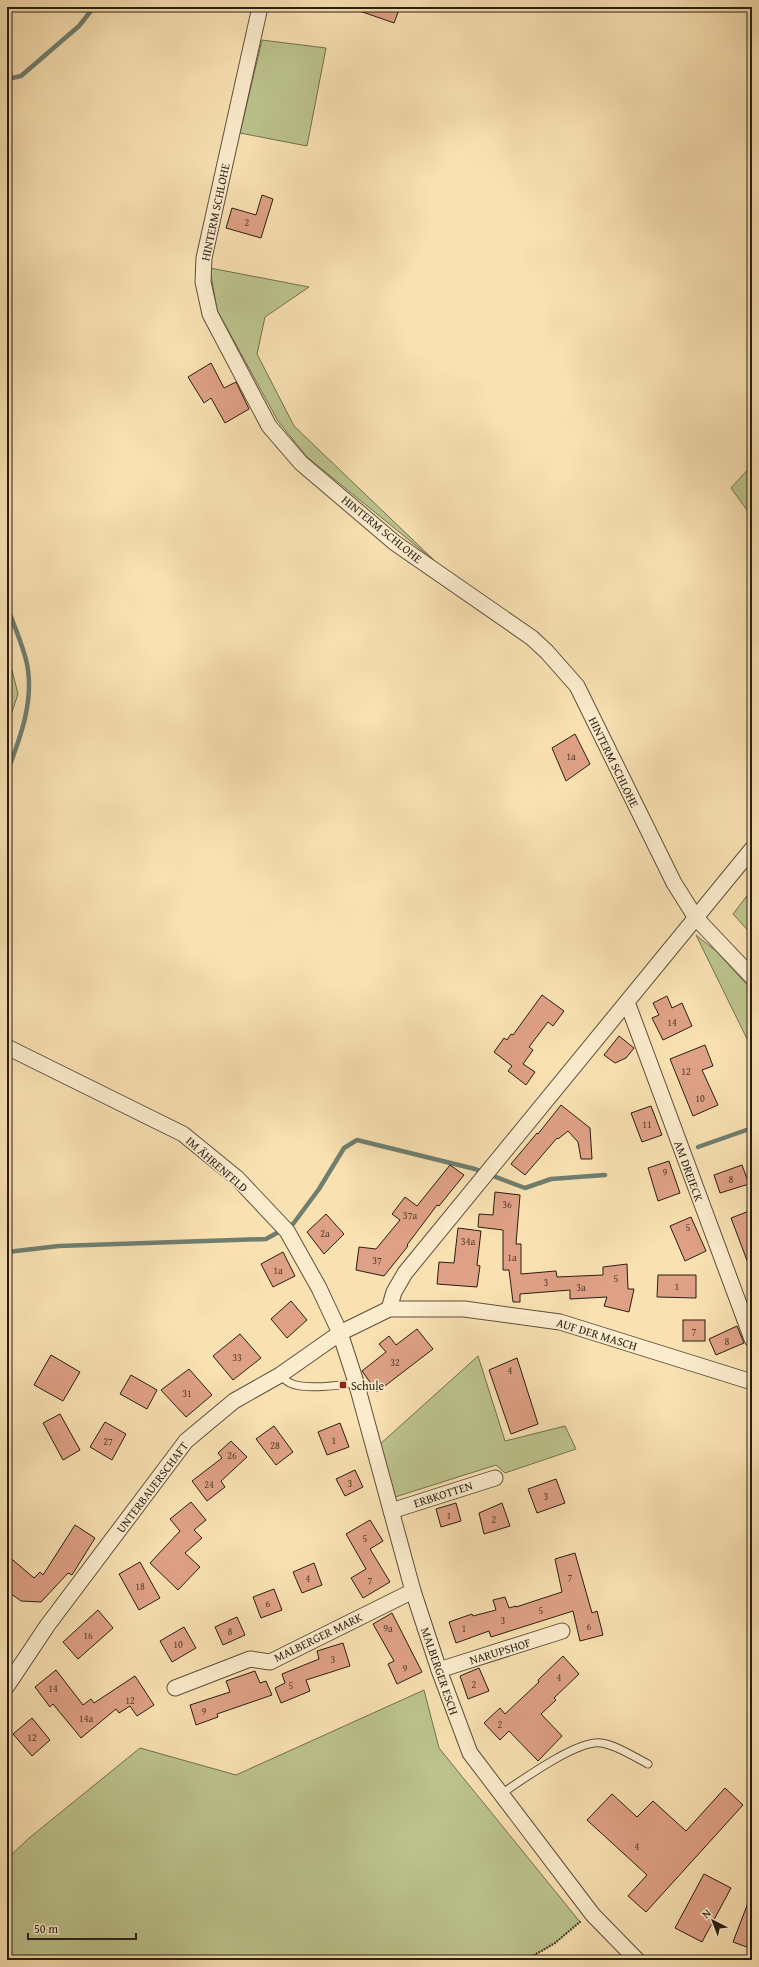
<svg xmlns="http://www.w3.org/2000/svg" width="759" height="1967" font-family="'Gentium Book Plus',serif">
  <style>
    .green { fill: #bcc38d; stroke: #727050 }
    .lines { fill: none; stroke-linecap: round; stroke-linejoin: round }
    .stream { stroke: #6f7e6f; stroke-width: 4.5 }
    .building { fill: #dfa186; stroke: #291e14 }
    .lane-casing { stroke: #5d4f3c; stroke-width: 9 }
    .street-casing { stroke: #5d4f3c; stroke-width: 17 }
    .path { stroke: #291e14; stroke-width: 2.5; stroke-dasharray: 1 2; stroke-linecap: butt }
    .lane { stroke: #fbeccd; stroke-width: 7 }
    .street { stroke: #fbeccd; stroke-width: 15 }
    .poi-dot { fill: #8f2418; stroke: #fbeccd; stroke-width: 1.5 }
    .labels { text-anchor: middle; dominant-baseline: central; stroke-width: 3; stroke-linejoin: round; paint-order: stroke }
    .number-label { font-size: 10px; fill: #563f30 }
    .street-label { font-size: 12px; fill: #291e14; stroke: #fbeccd }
    .poi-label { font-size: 12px; fill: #291e14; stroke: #fbeccd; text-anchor: start }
  </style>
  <rect width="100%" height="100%" fill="#f9e1b2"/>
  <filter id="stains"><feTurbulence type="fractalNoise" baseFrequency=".005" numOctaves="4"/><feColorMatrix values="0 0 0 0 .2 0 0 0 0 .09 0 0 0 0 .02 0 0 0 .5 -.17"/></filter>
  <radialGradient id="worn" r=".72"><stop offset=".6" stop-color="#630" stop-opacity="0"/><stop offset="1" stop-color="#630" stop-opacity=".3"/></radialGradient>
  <g class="green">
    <polygon points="262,40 326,48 307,146 240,133"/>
    <polygon points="210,268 309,287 265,317 257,354 294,426 436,562 307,457 278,421 217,310"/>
    <polygon points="752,465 752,517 731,488"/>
    <polygon points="7,650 18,694 7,727"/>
    <polygon points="752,889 752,935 733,914"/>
    <polygon points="696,935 716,951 752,990 752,1049"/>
    <polygon points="478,1356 505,1441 565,1426 576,1449 505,1473 496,1465 392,1498 379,1445"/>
    <polygon points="424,1690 439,1748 580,1922 555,1943 526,1960 7,1960 7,1859 28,1839 140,1748 236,1775"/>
  </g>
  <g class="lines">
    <g class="stream">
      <polyline points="7,79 21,76 79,26 94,7"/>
      <path d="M7,606C13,624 26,651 28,670C33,706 19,740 7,773"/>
      <polyline points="698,1147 752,1128"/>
      <polyline points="7,1252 59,1246 266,1239 293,1224 319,1189 344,1148 357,1140 475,1169 525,1188 551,1179 605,1175"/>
    </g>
  </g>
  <g class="building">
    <polygon points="354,7 400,7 394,23 354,9"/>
    <polygon points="262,195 273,199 261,238 226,228 232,208 256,215"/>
    <polygon points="211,363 224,388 236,382 249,409 225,423 211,398 204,403 188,377"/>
    <polygon points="575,734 590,764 566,781 552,748"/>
    <polygon points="542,995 564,1011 553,1026 548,1022 529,1047 533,1050 523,1064 535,1072 526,1085 508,1071 512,1066 494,1052 504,1038 507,1040 511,1034 513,1035"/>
    <polygon points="667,996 672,1008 682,1003 692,1026 663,1040 652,1018 659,1015 653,1003"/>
    <polygon points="619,1036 634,1048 626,1058 615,1063 604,1055"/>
    <polygon points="705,1045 713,1066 702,1070 718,1105 693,1116 670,1059"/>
    <polygon points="561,1105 590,1128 592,1159 581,1159 578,1142 568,1131 558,1139 557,1138 525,1175 511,1164 537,1133 538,1134"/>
    <polygon points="651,1106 662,1135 642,1142 631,1113"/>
    <polygon points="669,1161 680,1193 658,1201 648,1168"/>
    <polygon points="450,1165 464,1175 439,1206 437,1205 407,1245 408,1246 384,1276 356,1270 359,1247 376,1249 400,1220 392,1214 405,1197 417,1206"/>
    <polygon points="742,1165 749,1184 720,1193 714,1175"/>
    <polygon points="495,1192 520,1195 516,1244 521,1244 521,1274 556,1271 557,1277 603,1275 603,1267 627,1264 628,1289 634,1289 629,1312 604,1306 607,1297 570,1299 570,1290 520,1294 520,1302 513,1302 509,1270 503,1270 503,1230 478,1227 479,1214 493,1215"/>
    <polygon points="752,1210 752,1271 751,1271 731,1218"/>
    <polygon points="326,1214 344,1234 324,1254 307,1232"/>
    <polygon points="691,1217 706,1251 685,1261 670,1226"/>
    <polygon points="458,1228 481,1231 477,1265 480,1266 477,1287 437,1284 439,1262 454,1263"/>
    <polygon points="283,1252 295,1276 273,1287 261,1264"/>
    <polygon points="658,1275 696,1275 696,1298 657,1297"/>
    <polygon points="291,1301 307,1320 287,1338 271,1319"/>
    <rect x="683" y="1320" width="22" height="21"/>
    <polygon points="737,1326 744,1343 716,1355 709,1339"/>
    <polygon points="417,1329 433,1349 377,1392 362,1371 386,1352 379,1344 389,1336 396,1345"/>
    <polygon points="240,1334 261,1358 233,1380 213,1356"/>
    <polygon points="51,1355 80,1372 63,1401 34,1385"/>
    <polygon points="517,1358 538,1424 511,1434 489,1370"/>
    <polygon points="189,1369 212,1395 186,1417 161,1390"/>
    <polygon points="131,1375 157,1390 147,1409 120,1394"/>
    <polygon points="60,1414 80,1450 63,1460 43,1423"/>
    <polygon points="105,1422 126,1434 112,1460 90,1447"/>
    <polygon points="340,1423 349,1447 327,1455 318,1432"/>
    <polygon points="274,1426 293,1452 276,1465 256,1439"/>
    <polygon points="231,1441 247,1457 221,1481 225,1487 207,1501 192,1481 222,1458 218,1453"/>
    <polygon points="355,1470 363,1487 345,1496 336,1479"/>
    <polygon points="556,1479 565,1503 537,1513 528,1489"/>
    <polygon points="191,1502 206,1520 194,1530 202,1538 185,1553 200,1567 178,1590 150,1563 180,1531 170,1519"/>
    <polygon points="456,1503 461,1521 441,1527 436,1509"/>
    <polygon points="502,1503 510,1526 484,1534 479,1513"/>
    <polygon points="370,1520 383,1541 370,1549 390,1582 363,1598 351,1578 366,1569 346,1534"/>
    <polygon points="75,1525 95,1538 72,1575 68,1573 41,1602 21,1601 7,1591 7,1555 34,1578 40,1572 43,1575"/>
    <polygon points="575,1553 592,1613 597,1611 603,1635 580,1641 573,1611 491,1637 489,1631 456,1643 449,1622 472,1614 473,1616 496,1610 493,1600 505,1597 509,1608 516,1606 516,1607 562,1592 555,1559"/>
    <polygon points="140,1562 160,1598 139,1610 119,1574"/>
    <polygon points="314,1563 322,1585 302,1593 293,1572"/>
    <polygon points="274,1589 282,1610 261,1618 253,1597"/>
    <polygon points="98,1610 113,1628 78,1659 63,1642"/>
    <polygon points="392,1613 422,1672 397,1684 388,1664 394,1661 373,1624"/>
    <polygon points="237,1617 245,1635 223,1645 215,1627"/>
    <polygon points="184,1627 196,1648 172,1662 160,1641"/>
    <polygon points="343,1643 350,1666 306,1680 310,1691 281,1703 275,1688 285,1683 282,1674 319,1659 317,1651"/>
    <polygon points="563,1656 579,1674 554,1698 556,1700 541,1714 562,1736 538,1761 509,1731 500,1740 484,1723 500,1708 505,1714 539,1682 538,1680"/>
    <polygon points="479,1668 489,1691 468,1699 460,1676"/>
    <polygon points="56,1670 83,1705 91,1699 94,1703 135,1676 154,1705 137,1716 130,1706 119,1713 116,1709 81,1738 53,1704 50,1707 35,1687"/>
    <polygon points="255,1671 260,1683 266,1681 272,1695 217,1714 218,1717 196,1725 190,1705 230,1692 226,1681"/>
    <polygon points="32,1718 50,1740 32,1756 13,1734"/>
    <polygon points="725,1788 743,1805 646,1912 628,1896 647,1875 587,1820 612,1794 637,1817 653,1801 686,1831"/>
    <polygon points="704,1874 731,1888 702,1942 675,1928"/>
    <polygon points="751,1895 752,1895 752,1949 733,1942"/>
  </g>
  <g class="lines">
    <defs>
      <g id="lane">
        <path d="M280,1375C283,1378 286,1381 290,1383C304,1390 340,1386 356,1382"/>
        <path d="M501,1794C522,1780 577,1740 601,1743C617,1745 634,1757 648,1764"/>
      </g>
      <g id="street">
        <polyline points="260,7 204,258 203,282 210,314 269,426 301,463 395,543 532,638 547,652 577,686 674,883 696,918 752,977"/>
        <polyline points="627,1002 752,1339"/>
        <polyline points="7,1047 183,1134 237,1178 287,1231 319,1288 340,1333 356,1382 413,1591 439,1670 470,1753 593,1915 637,1960"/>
        <polyline points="389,1309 394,1292 405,1273 752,849"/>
        <polyline points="391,1511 495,1478"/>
        <polyline points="439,1670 562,1631"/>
        <polyline points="7,1686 47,1626 186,1441 234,1401 280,1375 340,1333 389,1309 464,1309 560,1322 752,1382"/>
        <polyline points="175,1688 250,1659 270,1662 413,1591"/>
      </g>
    </defs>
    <use href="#lane" class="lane-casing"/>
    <use href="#street" class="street-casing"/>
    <polyline class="path" points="526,1960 555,1943 581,1921"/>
    <use href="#lane" class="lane"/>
    <use href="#street" class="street"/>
  </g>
  <rect class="poi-dot" x="339" y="1381" width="8" height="8" rx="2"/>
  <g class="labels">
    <g class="number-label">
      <text x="247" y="222">2</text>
      <text x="571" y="756">1a</text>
      <text x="672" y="1022">14</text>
      <text x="686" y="1071">12</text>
      <text x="700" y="1098">10</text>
      <text x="647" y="1124">11</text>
      <text x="665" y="1172">9</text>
      <text x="731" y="1179">8</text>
      <text x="507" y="1204">36</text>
      <text x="410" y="1215">37a</text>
      <text x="688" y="1227">5</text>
      <text x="325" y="1233">2a</text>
      <text x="468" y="1241">34a</text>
      <text x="512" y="1257">1a</text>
      <text x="377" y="1260">37</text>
      <text x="278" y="1270">1a</text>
      <text x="616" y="1278">5</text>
      <text x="546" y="1282">3</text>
      <text x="677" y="1286">1</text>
      <text x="581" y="1287">3a</text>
      <text x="694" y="1331">7</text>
      <text x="727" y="1341">8</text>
      <text x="237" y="1357">33</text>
      <text x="395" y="1362">32</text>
      <text x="510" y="1370">4</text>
      <text x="187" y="1393">31</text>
      <text x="334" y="1440">1</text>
      <text x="108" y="1441">27</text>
      <text x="275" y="1445">28</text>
      <text x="232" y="1455">26</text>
      <text x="350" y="1483">3</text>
      <text x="209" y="1484">24</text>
      <text x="546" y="1496">3</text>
      <text x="449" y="1515">1</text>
      <text x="494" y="1519">2</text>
      <text x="365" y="1538">5</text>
      <text x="570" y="1577">7</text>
      <text x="308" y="1578">4</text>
      <text x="370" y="1580">7</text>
      <text x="140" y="1586">18</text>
      <text x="268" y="1603">6</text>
      <text x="541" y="1610">5</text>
      <text x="503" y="1620">3</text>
      <text x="589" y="1626">6</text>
      <text x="388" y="1628">9a</text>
      <text x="464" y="1628">1</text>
      <text x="230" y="1631">8</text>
      <text x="88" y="1635">16</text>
      <text x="178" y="1644">10</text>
      <text x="333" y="1659">3</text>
      <text x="405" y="1668">9</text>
      <text x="559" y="1677">4</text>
      <text x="474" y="1684">2</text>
      <text x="291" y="1685">5</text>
      <text x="53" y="1688">14</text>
      <text x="130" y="1700">12</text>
      <text x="204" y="1711">9</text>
      <text x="86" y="1718">14a</text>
      <text x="500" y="1724">2</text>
      <text x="32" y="1737">12</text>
      <text x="637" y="1846">4</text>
    </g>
    <g class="street-label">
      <text transform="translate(215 212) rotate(-78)">HINTERM SCHLOHE</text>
      <text transform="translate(382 529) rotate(39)">HINTERM SCHLOHE</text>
      <text transform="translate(614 762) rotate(64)">HINTERM SCHLOHE</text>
      <text transform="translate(217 1164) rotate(41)">IM ÄHRENFELD</text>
      <text transform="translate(689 1171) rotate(70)">AM DREIECK</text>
      <text transform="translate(597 1334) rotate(17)">AUF DER MASCH</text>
      <text transform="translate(152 1487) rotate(-53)">UNTERBAUERSCHAFT</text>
      <text transform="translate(443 1494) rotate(-18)">ERBKOTTEN</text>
      <text transform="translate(318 1637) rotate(-26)">MALBERGER MARK</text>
      <text transform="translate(500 1651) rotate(-17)">NARUPSHOF</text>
      <text transform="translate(440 1671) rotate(71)">MALBERGER ESCH</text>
    </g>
    <g class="poi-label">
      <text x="351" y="1385">Schule</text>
    </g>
  </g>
  <rect width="759" height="1967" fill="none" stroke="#f9e1b2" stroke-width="24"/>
  <rect x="8" y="8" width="743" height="1951" fill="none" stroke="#291e14" stroke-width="2"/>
  <rect x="12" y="12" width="735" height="1943" fill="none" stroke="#291e14"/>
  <g transform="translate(713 1921) rotate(318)" stroke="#fbeccd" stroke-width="3" paint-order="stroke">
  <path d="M0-3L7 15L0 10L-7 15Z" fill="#291e14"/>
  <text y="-6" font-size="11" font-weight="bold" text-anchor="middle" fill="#291e14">N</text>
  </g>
  <path d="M28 1933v6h108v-6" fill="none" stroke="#291e14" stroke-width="2"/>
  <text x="34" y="1933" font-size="12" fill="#291e14" stroke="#fbeccd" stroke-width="3" paint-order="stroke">50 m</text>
  <rect width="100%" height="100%" filter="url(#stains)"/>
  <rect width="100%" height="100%" fill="url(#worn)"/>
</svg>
